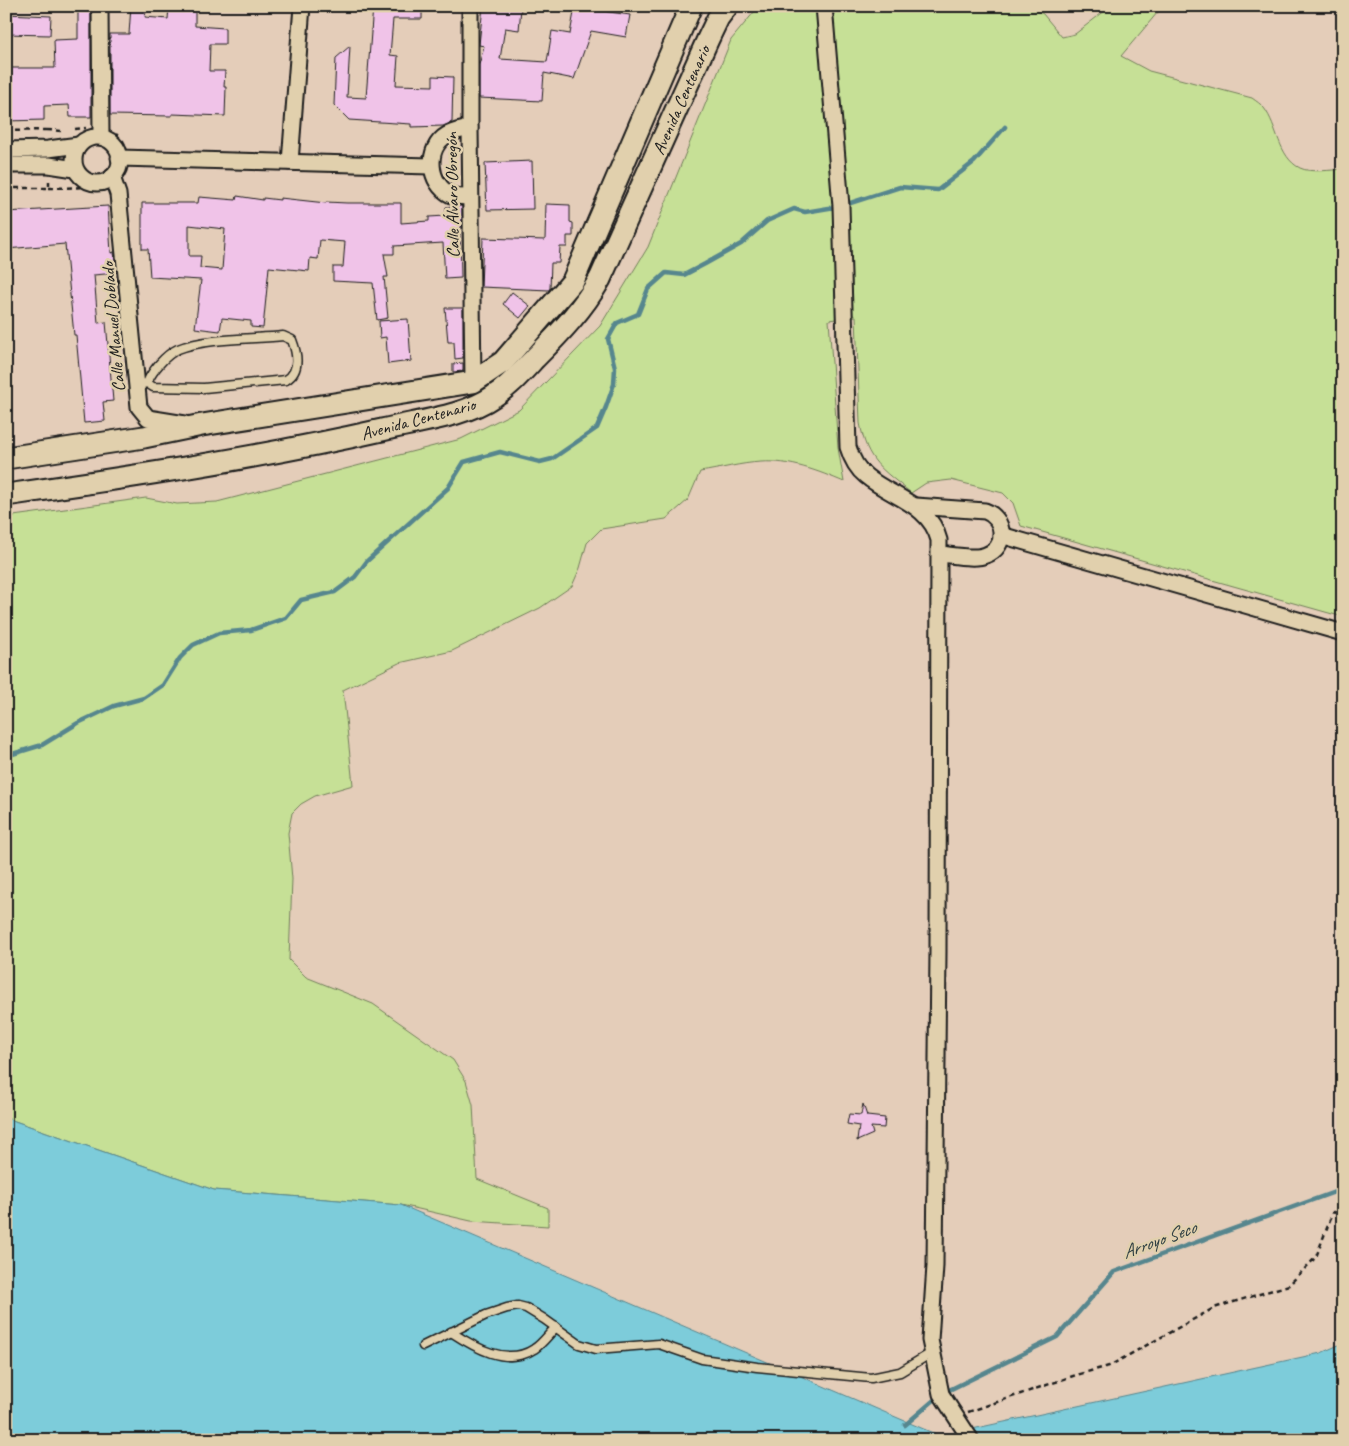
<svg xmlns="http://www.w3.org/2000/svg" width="1349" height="1446" font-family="Caveat,sans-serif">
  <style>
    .green { fill: #c6e096; stroke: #717e59 }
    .water { fill: #7dccda; stroke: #56868e }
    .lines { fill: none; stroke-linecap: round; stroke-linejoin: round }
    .stream { stroke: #56868e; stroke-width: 4.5 }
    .building { fill: #f0c3e8; stroke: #1c1c1c; fill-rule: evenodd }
    .lane-casing { stroke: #1c1c1c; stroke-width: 11 }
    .street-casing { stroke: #1c1c1c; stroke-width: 19 }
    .secondary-casing { stroke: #1c1c1c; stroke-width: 25 }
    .path { stroke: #1c1c1c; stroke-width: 2.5; stroke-dasharray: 5 4; stroke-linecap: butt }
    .lane { stroke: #e1d0ad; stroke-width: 8 }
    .street { stroke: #e1d0ad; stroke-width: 15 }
    .secondary { stroke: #e1d0ad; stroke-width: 21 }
    .labels { text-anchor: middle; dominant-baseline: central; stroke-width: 5; stroke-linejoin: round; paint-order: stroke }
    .street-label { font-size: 18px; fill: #1c1c1c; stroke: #e1d0ad }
    .water-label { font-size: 19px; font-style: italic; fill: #2f3f42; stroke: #e1d0ad }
  </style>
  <rect width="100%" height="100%" fill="#e4cdb9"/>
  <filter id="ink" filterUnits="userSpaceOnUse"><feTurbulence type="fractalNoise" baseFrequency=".02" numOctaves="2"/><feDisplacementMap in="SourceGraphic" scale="10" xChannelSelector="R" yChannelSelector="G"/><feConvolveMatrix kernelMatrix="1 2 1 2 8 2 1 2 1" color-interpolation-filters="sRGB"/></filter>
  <g filter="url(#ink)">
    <path class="green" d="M759,6H1029L1043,14L1062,37L1075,34L1106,10L1117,6H1163L1121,56L1149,71L1252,98C1256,101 1261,104 1264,108C1278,126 1278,157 1300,168C1310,173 1332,170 1343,169V617L1021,526L1013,503L1003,493L951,480L926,483L911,493C882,469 867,462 860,423L856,316L829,320L838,448L844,482C818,471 790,460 761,462C741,463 720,469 700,472L688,500L666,519L601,529L587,543L580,568L572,586L540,608L452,651L399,663L343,690L353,785L315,796L301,804L292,813L288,833L292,879L289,960L306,977L373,1004L453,1060L466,1081L473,1105L477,1179L548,1208V1226L471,1221L401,1205L214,1190L6,1118V517L146,498L177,504L217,502L461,439L519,410L600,326L648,247L731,40Z"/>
    <polygon class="water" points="6,1118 214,1190 401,1205 940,1436 1321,1353 1343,1343 1343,1440 6,1440"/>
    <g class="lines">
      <g class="stream">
        <polyline points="6,756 42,745 78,723 114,706 144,698 163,685 180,658 193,645 219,633 251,630 286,618 301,600 335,592 355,577 367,561 448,488 464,462 500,452 540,462 552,459 597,428 606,407 614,384 615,368 608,339 617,323 638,314 648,289 666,273 684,275 705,264 741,244 767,221 794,209 805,212 841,206 900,187 938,190 974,162 1005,127"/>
        <polyline points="905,1425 941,1394 1057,1337 1114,1272 1343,1189"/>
      </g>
    </g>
    <g class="building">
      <polygon points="78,6 91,6 91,117 70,117 69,105 44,106 44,120 6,121 6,68 55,68 54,40 78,39"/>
      <polygon points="131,6 147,6 145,17 168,19 169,7 181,9 181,7 195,7 195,26 225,28 225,44 210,44 209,71 225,71 224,87 226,87 225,116 172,114 172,116 110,115 110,34 129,34"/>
      <polygon points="373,6 422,6 422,19 393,19 390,55 398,56 396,85 433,86 433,76 453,77 452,122 443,126 411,127 411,124 349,120 334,105 336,58 350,46 347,97 366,98"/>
      <polygon points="483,6 521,8 519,30 505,28 500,59 547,62 552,31 570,34 575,7 630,15 626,37 591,31 574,79 544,73 542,101 479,98 479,65 484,46 479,45"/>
      <polygon points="6,14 51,16 50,35 6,34"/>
      <polygon points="532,161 533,209 487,210 485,163"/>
      <path d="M237,196L263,200V198L280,200V198L326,203V202L347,203H401V223L429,221V217L446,216V207L462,206V227H460L461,278L445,279L443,243L394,246V254H384L388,277H384L388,318L377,320L373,283L333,281V267H343L345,242L320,240L318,259L310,258L309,271L269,267L263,328L251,327V321L222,318L220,331L195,328L201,280L150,277L148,249H142V203H198L199,197L236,200ZM189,225L225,229L222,270L200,268L201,256H189Z"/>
      <polygon points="546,204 570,205 570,222 573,223 573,236 567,236 567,247 560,247 559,263 551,263 550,288 549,290 481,287 483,238 545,240"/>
      <polygon points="108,206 111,253 114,252 116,273 94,275 98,323 106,322 113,401 103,402 105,421 84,423 76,335 74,335 65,244 6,249 6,212"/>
      <polygon points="512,292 530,306 520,318 503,304"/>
      <polygon points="445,308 463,308 463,358 455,359 454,342 448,342"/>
      <polygon points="408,319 411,361 388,364 386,337 380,338 379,321"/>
      <polygon points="463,363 463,371 453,372 453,364"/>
      <polygon points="863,1104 867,1116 885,1118 884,1128 871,1127 873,1134 857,1141 859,1126 847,1124 849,1114 861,1115"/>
    </g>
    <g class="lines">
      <defs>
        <g id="lane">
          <path d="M136,385L147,383L153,387L204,388L286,380C301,371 297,353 292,340L283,336C253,339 205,338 178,349C165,355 152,371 147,383"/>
          <path d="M451,1332C474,1347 507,1367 534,1349C542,1344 549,1334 556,1327"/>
          <polyline points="423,1346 486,1315 507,1308 518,1306 526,1308 544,1319 579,1344 596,1349 659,1344 702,1359 757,1367 871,1378 900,1372 933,1352"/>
        </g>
        <g id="street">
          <polyline points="100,6 101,137"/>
          <polyline points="470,6 470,128 473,382"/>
          <path d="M824,6L841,206L848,447C851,457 857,469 866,476C891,497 930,504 939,540L938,951L935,1266L930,1340L941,1394L971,1440"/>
          <path d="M470,128C462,130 453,131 447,135C425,148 428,184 451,195C457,197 464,197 470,197"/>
          <circle cx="97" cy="160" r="23"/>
          <polyline points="6,150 48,149 79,145"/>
          <polyline points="119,158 431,166"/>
          <polyline points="290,162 302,6"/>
          <polyline points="6,165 49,165 75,169"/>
          <polyline points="112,177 118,194 139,407 148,418 185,424"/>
          <path d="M916,506L985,511C1005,518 1008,547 986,555C975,560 952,555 940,554"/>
          <polyline points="1001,535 1343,633"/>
        </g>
        <g id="secondary">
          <polyline points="6,458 144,437 202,425 473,382 503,362 573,281 691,6"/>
          <path d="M6,495C132,477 258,458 382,430C418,421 464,417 494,396C510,386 523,371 535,358C560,333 583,309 600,279L708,39L718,18L727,6"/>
        </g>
      </defs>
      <use href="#lane" class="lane-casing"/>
      <use href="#street" class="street-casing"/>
      <use href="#secondary" class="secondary-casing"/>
      <g class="path">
        <polyline points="75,129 86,128"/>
        <polyline points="47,130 62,131"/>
        <polyline points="6,131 47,130"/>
        <polyline points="116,134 123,141 125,145"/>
        <polyline points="6,188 49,188 49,180"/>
        <polyline points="49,188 100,187"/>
        <polyline points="968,1412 1076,1375 1109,1366 1214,1308 1289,1285 1316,1257 1333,1212 1343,1215"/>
      </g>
      <use href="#lane" class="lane"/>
      <use href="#street" class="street"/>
      <use href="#secondary" class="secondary"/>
    </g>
  </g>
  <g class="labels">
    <g class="street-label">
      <text transform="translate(681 100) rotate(-66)">Avenida Centenario</text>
      <text transform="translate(452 195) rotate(-91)">Calle Álvaro Obregón</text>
      <text transform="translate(113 327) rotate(-95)">Calle Manuel Doblado</text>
      <text transform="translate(418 419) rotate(-15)">Avenida Centenario</text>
    </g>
    <g class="water-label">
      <text transform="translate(1159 1240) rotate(-20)">Arroyo Seco</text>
    </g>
  </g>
  <rect width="1349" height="1446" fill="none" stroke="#e1d0ad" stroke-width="25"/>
  <rect x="12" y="12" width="1324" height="1421" fill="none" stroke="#1c1c1c" stroke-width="2" filter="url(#ink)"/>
</svg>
